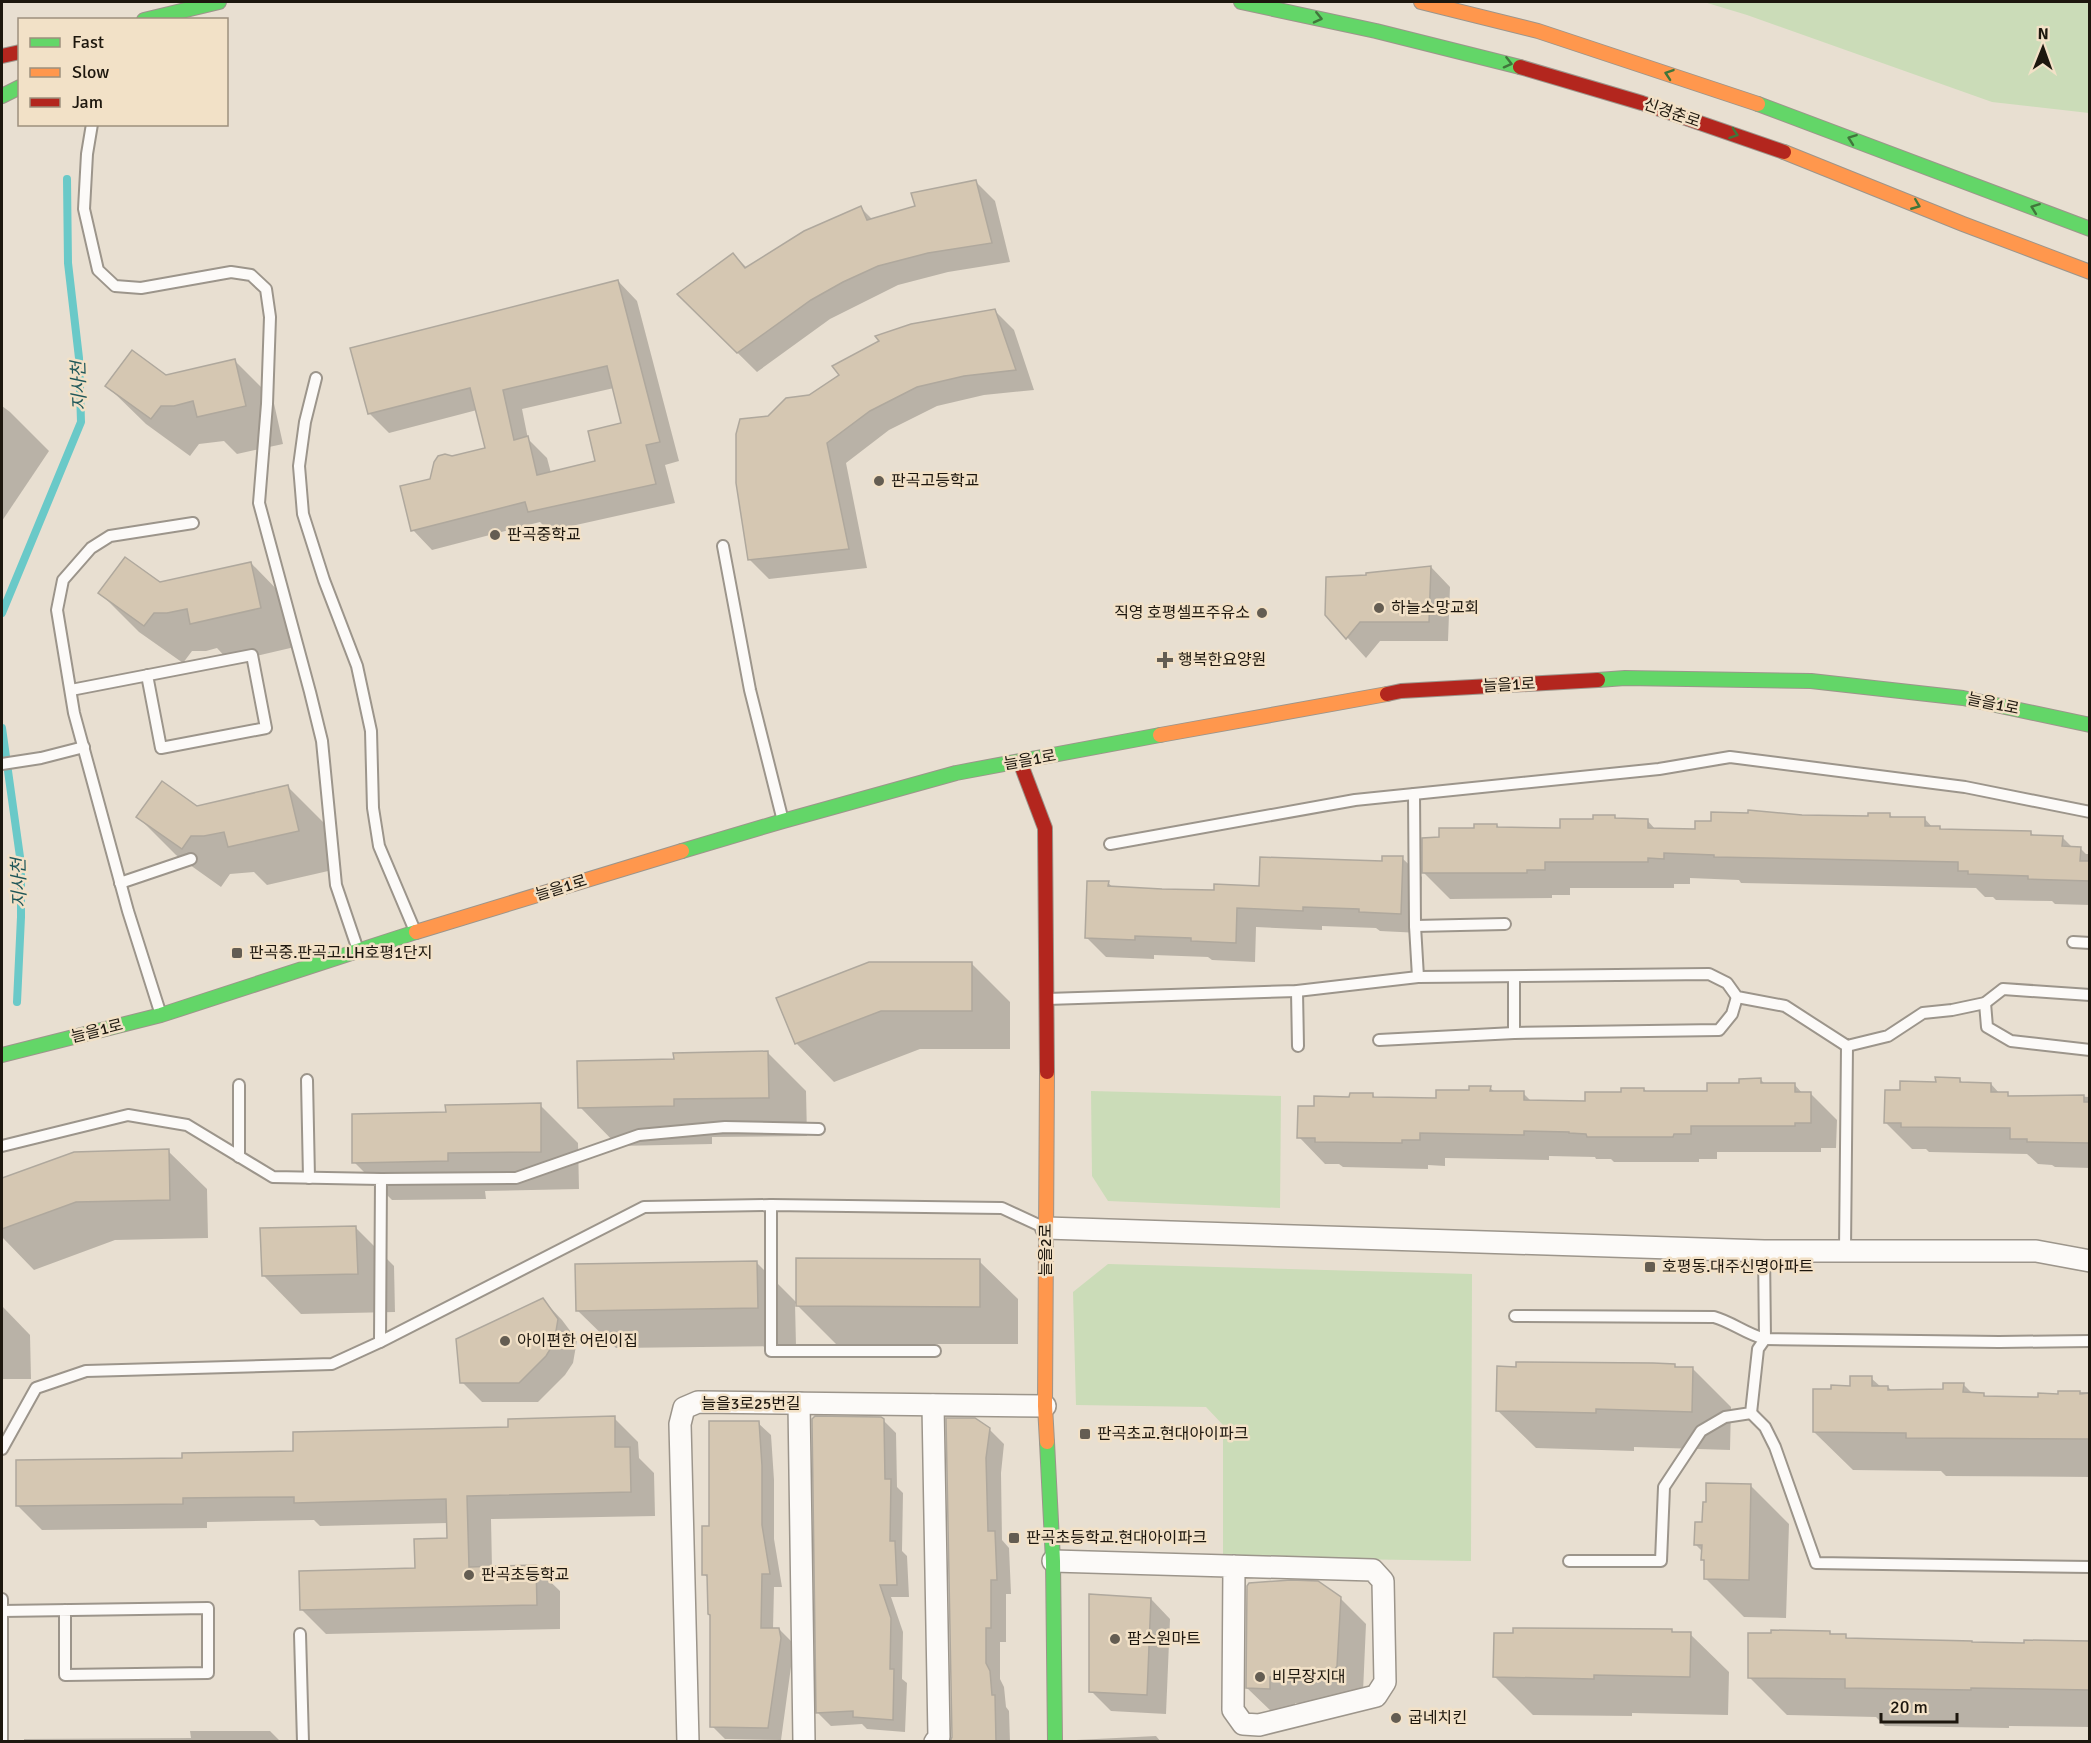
<svg xmlns="http://www.w3.org/2000/svg" width="2091" height="1743" font-family="Signika,'Noto Sans KR',sans-serif">
  <style>
    .green { fill: #cbdcb8 }
    .shadow { fill: #0003; fill-rule: evenodd }
    .lines { fill: none; stroke-linecap: round; stroke-linejoin: round }
    .stream { stroke: #6ac9c8; stroke-width: 8 }
    .building { fill: #d5c7b2; stroke: #afa89d; stroke-width: 1.5; fill-rule: evenodd }
    .lane-casing { stroke: #9c958b; stroke-width: 14 }
    .street-casing { stroke: #9c958b; stroke-width: 24 }
    .fast-casing { stroke: #9c958b; stroke-width: 16 }
    .slow-casing { stroke: #9c958b; stroke-width: 16 }
    .jam-casing { stroke: #9c958b; stroke-width: 16 }
    .lane { stroke: #fcfaf8; stroke-width: 10 }
    .street { stroke: #fcfaf8; stroke-width: 21 }
    .fast { stroke: #63d668; stroke-width: 14 }
    .slow { stroke: #ff974d; stroke-width: 14 }
    .jam { stroke: #b3261e; stroke-width: 14 }
    .oneway { stroke: #40763b }
    .poi-dot { fill: #645d52; stroke: #f2e1c7; stroke-width: 2 }
    .labels { text-anchor: middle; dominant-baseline: central; stroke-width: 5; stroke-linejoin: round; paint-order: stroke }
    .street-label { font-size: 16px; fill: #1d170e; stroke: #f2e1c7 }
    .poi-label { font-size: 16px; fill: #1d170e; stroke: #f2e1c7; text-anchor: start }
    .water-label { font-size: 18px; font-style: italic; fill: #1f5759; stroke: #f2e1c7 }
  </style>
  <rect width="100%" height="100%" fill="#e8dfd1"/>
  <g class="green">
    <polygon points="1704,2 2089,2 2089,113 1992,102 1747,15"/>
    <polygon points="1091,1091 1281,1096 1280,1208 1108,1201 1092,1176"/>
    <polygon points="1108,1264 1472,1274 1471,1561 1223,1557 1223,1425 1206,1407 1076,1405 1073,1292"/>
  </g>
  <g class="shadow">
    <polygon points="976,182 995,201 1010,262 948,272 898,285 830,319 757,372 679,295 733,254 747,268 861,208 873,220 917,207"/>
    <path d="M618,281L637,301L679,461L665,465L675,503L549,531L540,522L432,550L413,530L431,480L452,458L487,449L477,410L389,433L369,413ZM614,388L623,424L597,462L551,473L547,458L528,439L522,409Z"/>
    <polygon points="994,310 1014,330 1034,390 984,395 937,406 889,430 846,463 867,568 769,579 749,559 768,418"/>
    <polygon points="235,361 273,399 283,444 237,454 224,441 199,444 190,456 146,424 107,386 166,377"/>
    <polygon points="2,406 10,412 49,451 2,521"/>
    <polygon points="251,563 289,602 299,646 230,662 217,648 206,651 192,651 183,663 139,632 100,593 159,584"/>
    <polygon points="1431,567 1450,587 1448,641 1380,641 1366,658 1326,614 1367,576"/>
    <polygon points="288,787 326,825 337,869 267,885 254,872 230,874 221,887 176,855 138,817 197,807"/>
    <polygon points="1770,815 1869,818 1890,815 1893,818 1925,819 1933,828 1940,828 1943,831 2031,833 2034,836 2062,837 2073,848 2080,848 2086,854 2090,854 2090,905 2055,904 2052,901 1996,900 1993,897 1985,897 1976,888 1741,883 1739,880 1690,878 1690,884 1674,884 1674,888 1570,888 1570,895 1552,895 1552,898 1450,899 1424,873 1475,829 1497,825 1500,829 1561,830 1614,816 1618,820 1647,820 1656,830 1696,830"/>
    <polygon points="1402,858 1422,877 1420,933 1380,931 1376,928 1322,926 1322,930 1256,927 1255,962 1212,960 1208,957 1154,955 1154,959 1106,957 1086,937 1108,883 1114,888 1216,891 1261,888"/>
    <polygon points="971,963 1010,1002 1010,1049 920,1049 834,1082 796,1043"/>
    <polygon points="767,1052 806,1091 807,1136 712,1137 712,1144 618,1146 580,1107 675,1060"/>
    <polygon points="1959,1079 1964,1084 1991,1084 2000,1094 2007,1094 2011,1098 2064,1096 2090,1097 2090,1168 2055,1167 2052,1165 2038,1164 2027,1154 1929,1152 1926,1149 1912,1149 1886,1123 1901,1092"/>
    <polygon points="1761,1080 1765,1084 1794,1084 1803,1094 1811,1094 1837,1120 1836,1148 1821,1148 1821,1152 1717,1152 1717,1159 1699,1159 1699,1162 1614,1162 1611,1159 1596,1159 1595,1157 1549,1156 1549,1160 1445,1158 1445,1166 1428,1165 1428,1169 1343,1167 1339,1164 1325,1164 1299,1137 1316,1108 1373,1095 1376,1099 1437,1100 1490,1088 1495,1092 1523,1093 1532,1102 1587,1102 1644,1089 1648,1093 1708,1093"/>
    <polygon points="540,1105 578,1143 579,1189 485,1191 486,1199 392,1200 354,1162 447,1114"/>
    <polygon points="168,1151 207,1189 208,1238 115,1240 34,1270 2,1237 2,1180 74,1153"/>
    <polygon points="356,1228 394,1266 395,1312 301,1314 263,1275"/>
    <polygon points="979,1261 1018,1299 1018,1344 836,1344 795,1303 796,1346 616,1348 577,1310 757,1263 798,1304"/>
    <polygon points="543,1300 562,1320 577,1340 573,1363 565,1375 538,1402 482,1402 462,1382"/>
    <polygon points="2,1306 30,1335 31,1379 2,1379"/>
    <polygon points="1674,1365 1677,1368 1693,1369 1731,1407 1730,1450 1634,1447 1634,1451 1536,1448 1497,1410"/>
    <polygon points="1871,1378 1881,1387 1888,1387 1892,1391 1944,1391 1963,1384 1973,1394 1983,1394 1987,1398 2039,1399 2059,1395 2059,1392 2090,1392 2090,1477 1946,1476 1941,1471 1853,1470 1814,1432 1833,1391 1851,1387"/>
    <polygon points="614,1418 638,1442 639,1458 654,1473 655,1516 491,1519 492,1568 535,1567 560,1591 560,1629 326,1634 302,1610 417,1570 449,1540 448,1523 320,1526 314,1520 207,1522 207,1528 42,1530 18,1506 184,1460 295,1453"/>
    <polygon points="881,1418 896,1433 897,1487 903,1493 902,1551 907,1556 909,1597 891,1597 903,1632 902,1679 907,1683 905,1732 867,1729 862,1724 831,1726 818,1713"/>
    <polygon points="758,1423 771,1435 774,1480 774,1539 782,1587 774,1587 773,1629 779,1629 792,1642 793,1652 781,1740 725,1739 712,1726 712,1617 709,1579 704,1574 711,1528"/>
    <polygon points="989,1429 1004,1444 1001,1473 1002,1540 1009,1548 1011,1594 1006,1594 1006,1642 1000,1642 1000,1679 1004,1687 1006,1707 1009,1711 1010,1742 952,1742"/>
    <polygon points="1751,1486 1789,1524 1786,1618 1744,1617 1705,1578 1705,1562 1702,1559 1703,1552 1696,1545 1703,1524"/>
    <polygon points="1340,1598 1366,1624 1363,1692 1354,1706 1295,1703 1295,1715 1274,1714 1247,1688"/>
    <polygon points="1151,1599 1170,1619 1166,1714 1111,1711 1091,1691"/>
    <polygon points="1672,1631 1675,1634 1690,1634 1729,1672 1728,1715 1632,1713 1632,1716 1533,1715 1495,1677"/>
    <polygon points="1829,1633 1832,1636 1845,1636 1849,1640 2025,1645 2090,1642 2090,1727 2009,1726 2009,1728 1885,1726 1876,1717 1787,1715 1749,1677"/>
    <polygon points="190,1731 270,1731 281,1742 24,1742 24,1739 191,1738"/>
    <polygon points="1156,1736 1161,1742 1076,1742 1076,1740"/>
  </g>
  <g class="lines">
    <g class="stream">
      <polyline points="2,613 81,422 79,358 68,263 67,179"/>
      <polyline points="2,728 21,864 21,917 17,1002"/>
    </g>
  </g>
  <g class="building">
    <polygon points="976,180 992,243 928,253 878,266 843,282 811,300 737,353 677,294 733,253 745,268 804,231 861,206 867,220 915,206 911,193"/>
    <path d="M618,280L660,442L646,445L656,484L528,512L525,502L411,531L400,486L430,479L434,462L438,456L445,454L452,456L485,448L470,388L368,414L350,348ZM607,366L621,423L588,431L595,461L537,475L528,436L514,440L503,390Z"/>
    <polygon points="995,309 1016,370 964,376 917,387 870,411 827,443 849,549 748,560 736,483 736,434 740,419 768,416 786,398 809,395 839,375 832,366 879,341 875,336 911,324"/>
    <polygon points="132,350 166,375 235,359 246,406 197,417 193,401 174,406 161,406 151,419 105,386"/>
    <polygon points="125,557 160,582 251,562 261,608 190,624 187,609 167,613 154,613 144,626 98,593"/>
    <polygon points="1431,566 1429,622 1360,622 1346,639 1325,615 1326,577 1366,575 1366,573"/>
    <polygon points="162,781 197,806 288,785 299,831 228,847 224,832 204,836 191,836 182,849 136,817"/>
    <polygon points="1748,810 1802,815 1868,816 1868,813 1890,813 1890,817 1925,817 1925,826 1940,826 1940,829 2031,831 2031,835 2063,836 2062,846 2081,847 2080,861 2090,861 2090,881 2028,879 2028,876 1968,874 1968,871 1958,871 1958,862 1714,857 1714,855 1664,853 1664,859 1648,858 1648,862 1545,862 1545,870 1527,870 1527,873 1422,873 1422,838 1439,837 1439,828 1474,828 1474,824 1497,824 1497,827 1560,828 1560,819 1593,819 1593,815 1615,815 1615,818 1648,819 1648,828 1695,829 1695,821 1711,821 1711,812 1748,813"/>
    <polygon points="1382,856 1403,856 1401,914 1359,912 1359,909 1303,907 1303,911 1237,908 1236,943 1191,941 1191,938 1135,936 1135,940 1085,938 1087,881 1109,881 1108,886 1162,889 1214,890 1214,884 1259,886 1260,857 1382,861"/>
    <polygon points="869,962 972,962 972,1011 881,1011 795,1044 776,998"/>
    <polygon points="768,1051 769,1098 674,1099 674,1106 578,1108 577,1061 674,1059 673,1053"/>
    <polygon points="1935,1077 1960,1078 1960,1082 1991,1083 1991,1092 2008,1092 2008,1096 2084,1095 2084,1102 2090,1102 2090,1143 2027,1142 2027,1139 2010,1139 2010,1128 1901,1127 1901,1123 1884,1123 1885,1090 1900,1090 1900,1081 1936,1082"/>
    <polygon points="1761,1078 1761,1083 1795,1083 1795,1092 1811,1092 1811,1123 1795,1123 1795,1126 1691,1126 1691,1134 1674,1134 1673,1137 1587,1137 1586,1134 1569,1133 1569,1132 1524,1131 1524,1135 1420,1133 1420,1140 1402,1140 1402,1143 1315,1142 1315,1138 1297,1138 1298,1106 1314,1106 1314,1096 1349,1097 1350,1093 1373,1093 1373,1097 1436,1098 1436,1090 1469,1090 1469,1086 1491,1086 1490,1091 1524,1091 1524,1100 1585,1101 1585,1092 1621,1092 1621,1088 1644,1088 1644,1091 1707,1091 1707,1083 1739,1083 1739,1079"/>
    <polygon points="541,1103 541,1152 448,1153 448,1161 352,1163 352,1114 446,1112 445,1105"/>
    <polygon points="169,1149 170,1200 76,1202 2,1229 2,1178 74,1152"/>
    <polygon points="356,1226 358,1274 262,1276 260,1228"/>
    <polygon points="796,1258 980,1259 980,1307 796,1306"/>
    <polygon points="757,1261 758,1308 576,1311 575,1264"/>
    <polygon points="543,1298 558,1319 554,1343 546,1356 519,1383 460,1383 456,1339"/>
    <polygon points="1516,1362 1653,1363 1675,1364 1675,1367 1693,1367 1692,1412 1596,1409 1596,1413 1496,1411 1497,1366 1516,1367"/>
    <polygon points="1850,1376 1872,1376 1872,1386 1888,1386 1888,1390 1943,1389 1943,1383 1964,1383 1963,1392 1984,1393 1984,1396 2038,1397 2038,1393 2058,1394 2058,1391 2080,1391 2080,1394 2090,1393 2090,1439 1906,1438 1906,1433 1813,1432 1813,1389 1831,1389 1831,1385 1850,1386"/>
    <polygon points="615,1416 615,1447 630,1447 631,1492 467,1496 469,1567 536,1565 537,1605 300,1610 299,1571 415,1568 414,1539 447,1538 446,1499 294,1503 294,1497 183,1498 183,1504 16,1506 16,1460 182,1458 182,1453 293,1451 293,1432 508,1427 508,1419"/>
    <polygon points="815,1416 881,1417 884,1419 885,1479 891,1479 890,1541 895,1541 897,1585 880,1585 891,1618 890,1669 894,1669 893,1720 853,1717 853,1711 816,1713 812,1419"/>
    <polygon points="946,1418 975,1418 990,1428 986,1458 988,1531 995,1531 997,1580 991,1580 991,1628 986,1628 986,1663 990,1671 992,1695 995,1695 996,1742 950,1742 952,1737"/>
    <polygon points="709,1421 759,1421 762,1466 762,1525 770,1574 762,1574 761,1628 779,1628 781,1638 768,1728 710,1727 710,1615 708,1614 707,1575 702,1575 702,1526 709,1526"/>
    <polygon points="1706,1483 1751,1484 1749,1580 1704,1579 1704,1560 1701,1560 1702,1545 1694,1545 1695,1522 1702,1522 1703,1502 1706,1502"/>
    <polygon points="1291,1580 1318,1581 1341,1597 1337,1666 1328,1680 1270,1677 1270,1689 1246,1688 1247,1586 1249,1583"/>
    <polygon points="1089,1594 1151,1598 1147,1695 1089,1692"/>
    <polygon points="1513,1628 1672,1629 1672,1632 1691,1632 1690,1677 1594,1675 1594,1679 1493,1677 1494,1633 1513,1633"/>
    <polygon points="1771,1630 1830,1631 1830,1634 1846,1634 1846,1638 1972,1641 1972,1642 2024,1643 2024,1640 2090,1641 2090,1690 1971,1688 1971,1690 1845,1688 1845,1679 1748,1678 1748,1633 1771,1633"/>
  </g>
  <g class="lines">
    <defs>
      <g id="lane">
        <polyline points="92,124 87,154 84,209 98,270 115,286 141,288 231,272 251,275 266,289 270,317 267,404 259,503 310,692 322,741 336,885 358,950"/>
        <polyline points="316,378 305,422 299,466 303,514 324,580 357,666 371,731 373,808 379,846 415,931"/>
        <polyline points="723,546 750,690 783,821"/>
        <polyline points="71,690 252,655 266,728 161,748 147,675"/>
        <polyline points="2,764 41,758 84,747"/>
        <polyline points="1414,794 1415,926 1418,977"/>
        <polyline points="1110,844 1355,800 1659,769 1730,757 1965,787 2090,812"/>
        <polyline points="120,883 191,859"/>
        <polyline points="1415,926 1505,924"/>
        <polyline points="2073,942 2090,943"/>
        <polyline points="1514,977 1514,1033"/>
        <polyline points="1297,991 1298,1046"/>
        <polyline points="1047,999 1297,991 1418,977 1709,974 1727,983 1737,997 1785,1006 1847,1046 1888,1036 1923,1013 1952,1010 1985,1003 2003,989 2090,995"/>
        <polyline points="1985,1003 1987,1027 2011,1041 2090,1050"/>
        <polyline points="161,1015 128,911 74,713 57,610 63,580 91,548 110,536 193,523"/>
        <polyline points="1379,1040 1514,1033 1719,1030 1732,1014 1737,997"/>
        <polyline points="307,1080 309,1178"/>
        <polyline points="2,1146 128,1115 187,1125 273,1177 381,1179 380,1342"/>
        <polyline points="239,1157 239,1085"/>
        <polyline points="381,1179 516,1178 639,1135 725,1127 819,1129"/>
        <polyline points="771,1205 771,1351 935,1351"/>
        <polyline points="1845,1250 1847,1046"/>
        <path d="M1515,1316L1714,1317C1732,1322 1746,1334 1765,1339L1999,1342L2090,1341"/>
        <polyline points="1751,1413 1765,1427 1775,1447 1816,1563 2090,1567"/>
        <polyline points="2,1449 36,1388 86,1371 332,1364 380,1342 644,1207 771,1205 1002,1208 1043,1227"/>
        <polyline points="1569,1561 1661,1561 1664,1487 1701,1431 1725,1417 1751,1413 1758,1349 1765,1339 1764,1251"/>
        <polyline points="2,1599 2,1742"/>
        <polyline points="2,1611 208,1608 208,1673 65,1675 65,1610"/>
        <polyline points="300,1634 303,1742"/>
      </g>
      <g id="street">
        <polyline points="1046,1228 1764,1251 2036,1251 2090,1261"/>
        <polyline points="799,1403 804,1742"/>
        <polyline points="933,1405 939,1737 935,1742"/>
        <polyline points="1053,1561 1373,1570 1383,1581 1385,1682 1376,1696 1259,1725 1243,1724 1233,1710 1234,1566"/>
        <polyline points="688,1742 680,1424 684,1408 698,1402 1045,1406"/>
      </g>
      <g id="fast">
        <polyline points="1241,2 1376,31 1520,67"/>
        <polyline points="144,20 219,2"/>
        <polyline points="2,96 20,87"/>
        <polyline points="1758,104 2090,229"/>
        <polyline points="1598,680 1625,678 1811,681 1963,698 2090,725"/>
        <polyline points="682,851 783,821 956,773 1160,735"/>
        <polyline points="2,1055 161,1015 416,932"/>
        <polyline points="1047,1442 1053,1561 1055,1742"/>
      </g>
      <g id="slow">
        <polyline points="1421,2 1538,31 1758,104"/>
        <polyline points="1784,152 1963,224 2090,272"/>
        <polyline points="1160,735 1387,694"/>
        <polyline points="416,932 682,851"/>
        <polyline points="1047,1072 1045,1406 1047,1442"/>
      </g>
      <g id="jam">
        <polyline points="2,56 20,52"/>
        <polyline points="1520,67 1642,103 1784,152"/>
        <polyline points="1387,694 1401,691 1598,680"/>
        <polyline points="1020,762 1045,828 1047,1072"/>
      </g>
    </defs>
    <use href="#lane" class="lane-casing"/>
    <use href="#street" class="street-casing"/>
    <use href="#fast" class="fast-casing"/>
    <use href="#slow" class="slow-casing"/>
    <use href="#jam" class="jam-casing"/>
    <use href="#lane" class="lane"/>
    <use href="#street" class="street"/>
    <use href="#fast" class="fast"/>
    <use href="#slow" class="slow"/>
    <use href="#jam" class="jam"/>
  </g>
  <defs><path id="oneway-chevron" d="M-2-3.5L2.5 0L-2 3.5" fill="none" stroke-width="1.6" stroke-linecap="round" stroke-linejoin="round" transform="scale(1.5)"/></defs>
  <g class="oneway">
    <use href="#oneway-chevron" transform="translate(1318 18) rotate(13)"/>
    <use href="#oneway-chevron" transform="translate(1508 63) rotate(14)"/>
    <use href="#oneway-chevron" transform="translate(1669 74) rotate(-161)"/>
    <use href="#oneway-chevron" transform="translate(1734 134) rotate(19)"/>
    <use href="#oneway-chevron" transform="translate(1852 139) rotate(-160)"/>
    <use href="#oneway-chevron" transform="translate(1916 205) rotate(22)"/>
    <use href="#oneway-chevron" transform="translate(2035 208) rotate(-159)"/>
  </g>
  <g class="poi-dot">
    <circle cx="879" cy="481" r="6"/>
    <circle cx="495" cy="535" r="6"/>
    <circle cx="1379" cy="608" r="6"/>
    <circle cx="1262" cy="613" r="6"/>
    <path d="M1162 651h6v6h6v6h-6v6h-6v-6h-6v-6h6z"/>
    <rect x="231" y="947" width="12" height="12" rx="3"/>
    <rect x="1644" y="1261" width="12" height="12" rx="3"/>
    <circle cx="505" cy="1341" r="6"/>
    <rect x="1079" y="1428" width="12" height="12" rx="3"/>
    <rect x="1008" y="1532" width="12" height="12" rx="3"/>
    <circle cx="469" cy="1575" r="6"/>
    <circle cx="1115" cy="1639" r="6"/>
    <circle cx="1260" cy="1677" r="6"/>
    <circle cx="1396" cy="1718" r="6"/>
  </g>
  <g class="labels">
    <g class="street-label">
      <text transform="translate(1672 113) rotate(19)">신경춘로</text>
      <text transform="translate(1509 685) rotate(-3)">늘을1로</text>
      <text transform="translate(1993 704) rotate(12)">늘을1로</text>
      <text transform="translate(1030 760) rotate(-10)">늘을1로</text>
      <text transform="translate(561 888) rotate(-17)">늘을1로</text>
      <text transform="translate(97 1031) rotate(-14)">늘을1로</text>
      <text transform="translate(1046 1250) rotate(-90)">늘을2로</text>
      <text x="751" y="1404">늘을3로25번길</text>
    </g>
    <g class="poi-label">
      <text x="891" y="481">판곡고등학교</text>
      <text x="507" y="535">판곡중학교</text>
      <text x="1391" y="608">하늘소망교회</text>
      <text x="1250" y="613" text-anchor="end">직영 호평셀프주유소</text>
      <text x="1178" y="660">행복한요양원</text>
      <text x="249" y="953">판곡중.판곡고.LH호평1단지</text>
      <text x="1662" y="1267">호평동.대주신명아파트</text>
      <text x="517" y="1341">아이편한 어린이집</text>
      <text x="1097" y="1434">판곡초교.현대아이파크</text>
      <text x="1026" y="1538">판곡초등학교.현대아이파크</text>
      <text x="481" y="1575">판곡초등학교</text>
      <text x="1127" y="1639">팜스원마트</text>
      <text x="1272" y="1677">비무장지대</text>
      <text x="1408" y="1718">굽네치킨</text>
    </g>
    <g class="water-label">
      <text transform="translate(79 386) rotate(-92)">지사천</text>
      <text transform="translate(19 883) rotate(-91)">지사천</text>
    </g>
  </g>
  <rect width="2091" height="1743" fill="none" stroke="#1d170e" stroke-width="6"/>
  <rect x="18" y="18" width="210" height="108" fill="#f2e1c7" stroke="#9d907d" stroke-width="1.5"/>
  <rect x="30" y="38" width="30" height="9" fill="#63d668" stroke="#9d907d" stroke-width="1.5"/>
  <text x="72" y="48" font-size="18" fill="#1d170e">Fast</text>
  <rect x="30" y="68" width="30" height="9" fill="#ff974d" stroke="#9d907d" stroke-width="1.5"/>
  <text x="72" y="78" font-size="18" fill="#1d170e">Slow</text>
  <rect x="30" y="98" width="30" height="9" fill="#b3261e" stroke="#9d907d" stroke-width="1.5"/>
  <text x="72" y="108" font-size="18" fill="#1d170e">Jam</text>
  <g transform="translate(2043 48) rotate(1)" stroke="#f2e1c7" stroke-width="4.5" paint-order="stroke">
  <path d="M0-4.5L10 22L0 15L-10 22Z" fill="#1d170e"/>
  <text y="-9" font-size="16" font-weight="bold" text-anchor="middle" fill="#1d170e">N</text>
  </g>
  <path d="M1881 1713v9h76v-9" fill="none" stroke="#1d170e" stroke-width="3"/>
  <text x="1890" y="1713" font-size="18" fill="#1d170e" stroke="#f2e1c7" stroke-width="4.5" paint-order="stroke">20 m</text>
</svg>
